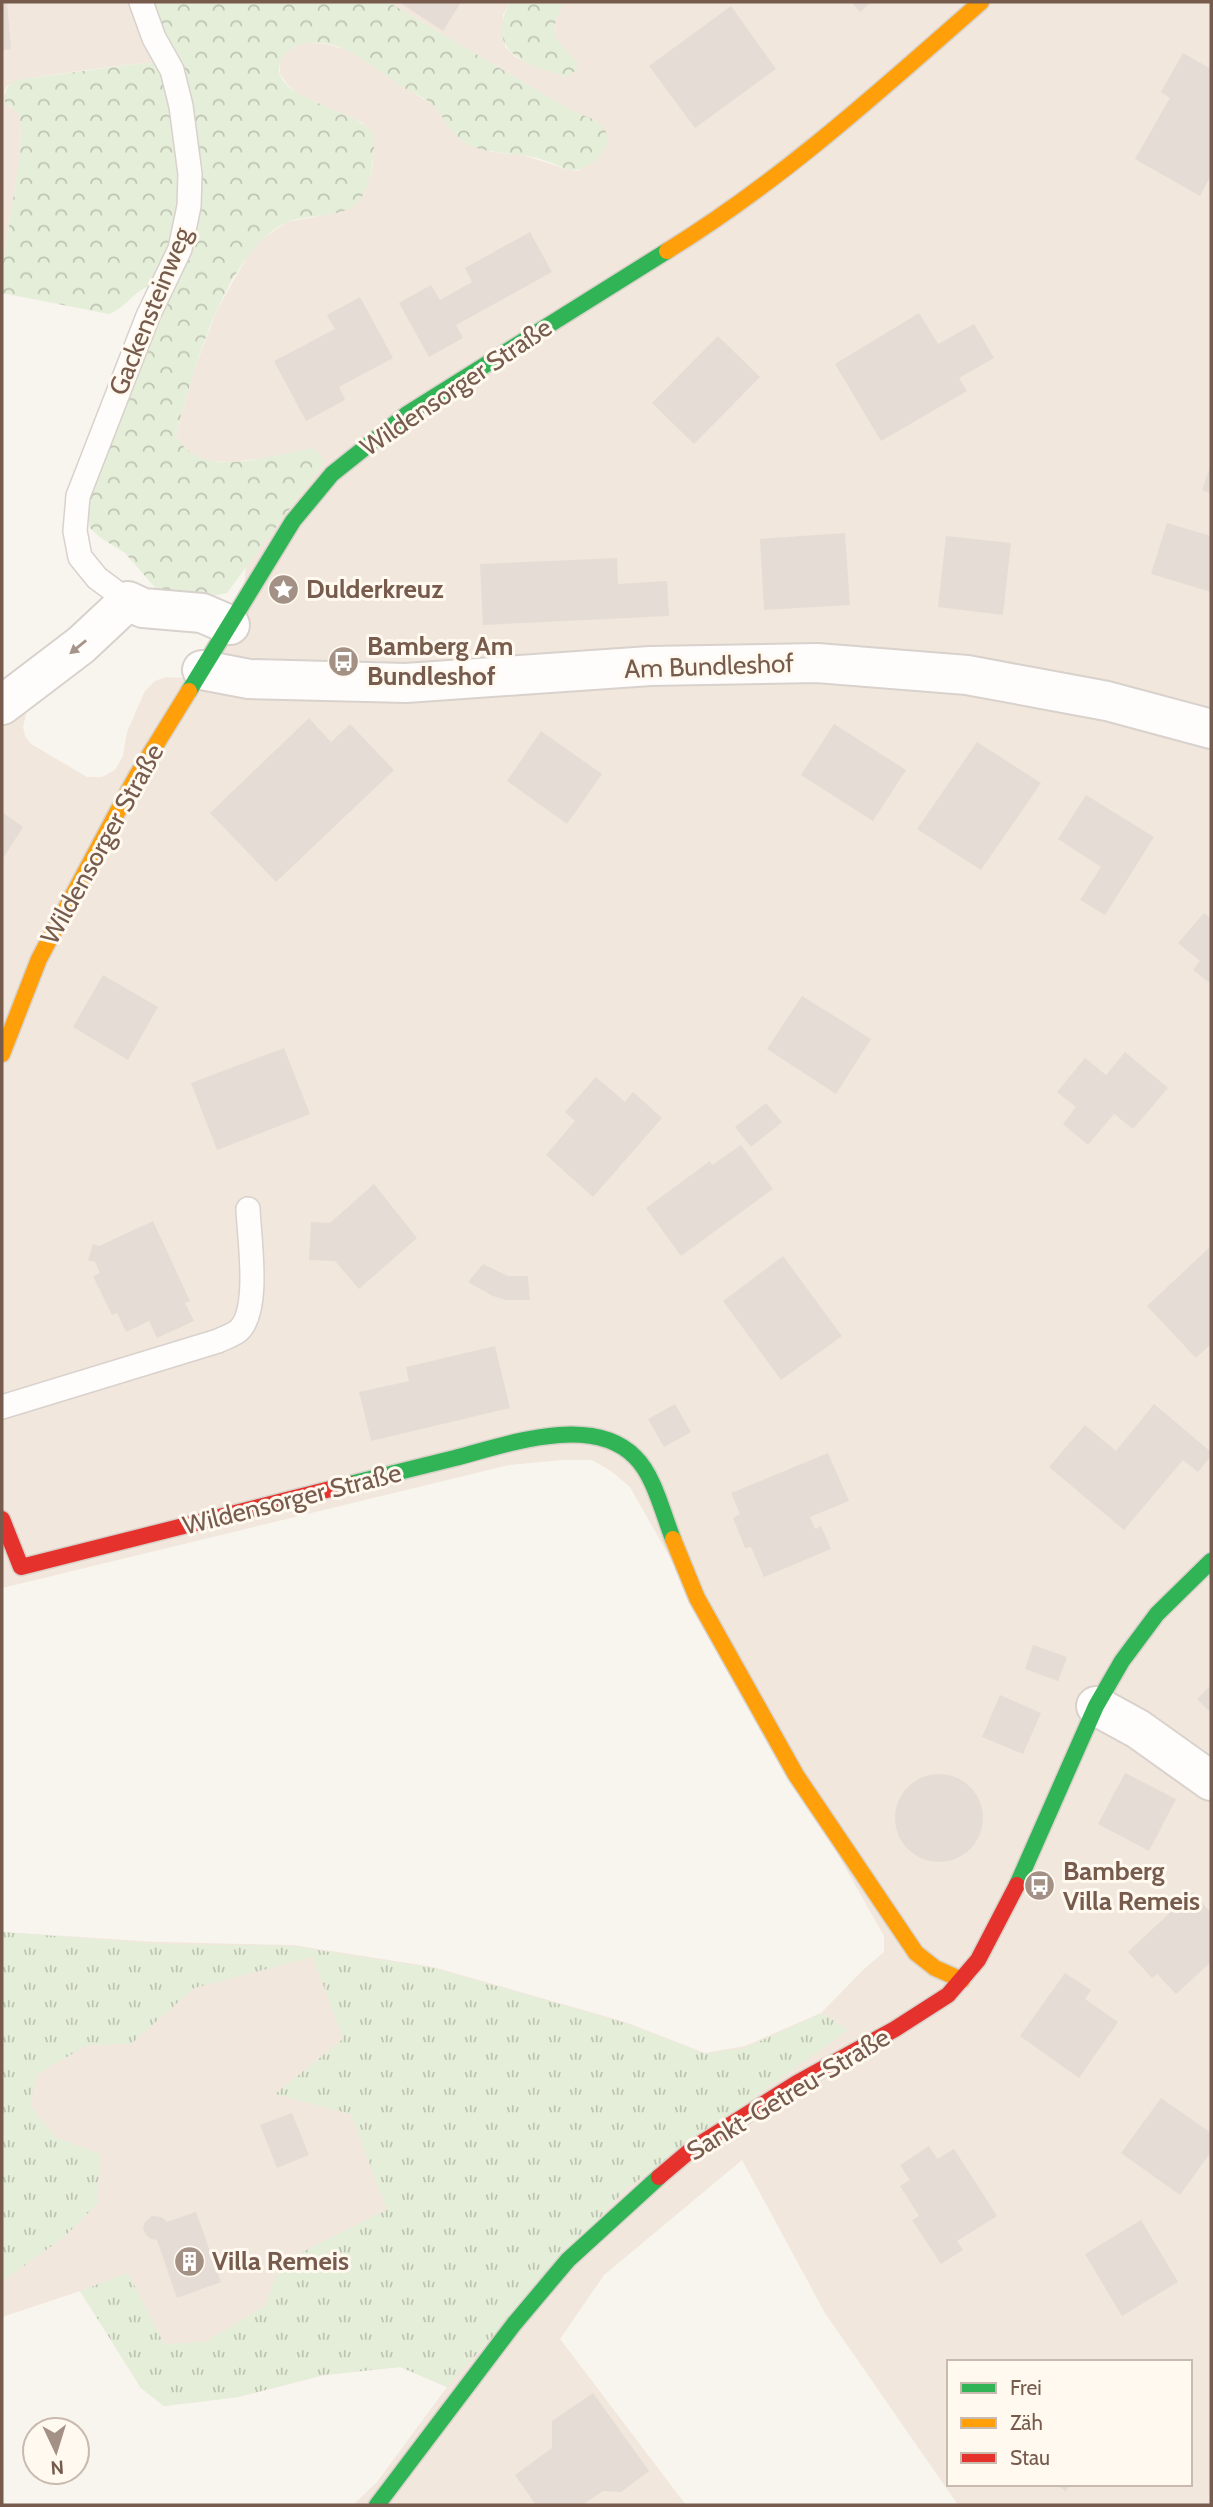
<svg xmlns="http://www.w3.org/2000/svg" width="1213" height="2507" font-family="Cabin,sans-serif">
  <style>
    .residential { fill: #f1e7dc; fill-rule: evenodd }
    .grass { fill: url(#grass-tufts) }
    .forest { fill: url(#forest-crowns) }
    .building { fill: #e5ddd5 }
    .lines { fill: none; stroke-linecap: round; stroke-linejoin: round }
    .lane-casing { stroke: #d8d1cc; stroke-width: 26 }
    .street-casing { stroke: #d8d1cc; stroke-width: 42 }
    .fast-casing { stroke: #d8d1ca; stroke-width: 19 }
    .slow-casing { stroke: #d8d1ca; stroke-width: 19 }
    .jam-casing { stroke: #d8d1ca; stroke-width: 19 }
    .lane { stroke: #fefdfc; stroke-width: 23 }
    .street { stroke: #fefdfc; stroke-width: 38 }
    .fast { stroke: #30b455; stroke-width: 16 }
    .slow { stroke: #ff9f0a; stroke-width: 16 }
    .jam { stroke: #e5322d; stroke-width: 16 }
    .oneway { fill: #a6948a }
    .labels { text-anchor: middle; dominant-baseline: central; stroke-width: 6; stroke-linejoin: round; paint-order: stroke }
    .street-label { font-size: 26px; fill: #775c4d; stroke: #fff9f0 }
    .poi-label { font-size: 26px; font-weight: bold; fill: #775c4d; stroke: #fff9f0; text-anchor: start }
  </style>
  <defs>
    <pattern id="grass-tufts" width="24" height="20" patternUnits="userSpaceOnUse" patternTransform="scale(1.75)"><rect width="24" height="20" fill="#e5eed9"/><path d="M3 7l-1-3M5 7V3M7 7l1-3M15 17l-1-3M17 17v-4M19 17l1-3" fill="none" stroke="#bec4b2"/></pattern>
    <pattern id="forest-crowns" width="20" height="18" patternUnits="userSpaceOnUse" patternTransform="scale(1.75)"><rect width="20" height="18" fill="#e5eed9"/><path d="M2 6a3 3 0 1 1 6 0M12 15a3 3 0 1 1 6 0" fill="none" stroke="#bec4b2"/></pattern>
  </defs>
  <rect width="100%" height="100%" fill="#f8f4ee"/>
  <g class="residential">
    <polygon points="2,2 150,2 177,66 144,63 79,71 22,79 7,86 4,92 9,106 18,112 21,124 20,156 2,270"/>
    <path d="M388,2H510L503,15L505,47L517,58L565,77L568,53L559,46L554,33L557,16L564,2H1211V2505H958L825,2313L742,2160L604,2275L560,2339L686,2505H353L377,2482L447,2387L400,2367L324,2375L238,2397L164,2406L141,2388L80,2291L2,2317V1932L158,1942L293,1945L433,1967L625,2022L705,2053L745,2046L821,2013L864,1969L884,1952V1936L630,1487L611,1471L592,1460H562L509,1465L2,1588V692L28,705L23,727L25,736L31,744L87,777H102L115,770L123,756L127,732L145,691L155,681L166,677L185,678L244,589L255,459L231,462L209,461L196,457L182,448L176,435L193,373L217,310L249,253L265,237L287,222L339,212L371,175L373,163V135L363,123L298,94L287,84L280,74V61L286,51L305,42L326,44L348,50L434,106L460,139L491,152L523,155L572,171H578L606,147V134L602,126L594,120L572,111ZM949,2362H1190V2484H949Z"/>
  </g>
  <polygon class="grass" points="2,1932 160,1944 291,1946 433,1968 625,2023 705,2054 745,2048 822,2013 848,2030 625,2190 447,2387 400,2367 324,2375 238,2397 164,2406 141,2388 80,2291 128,2273 164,2344 205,2342 265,2306 281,2263 387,2210 351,2114 275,2094 343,2039 313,1957 194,1988 131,2044 88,2045 37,2074 30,2106 55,2137 100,2154 97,2204 64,2237 2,2282"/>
  <g class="forest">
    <path d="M150,2H388L572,111C583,115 596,119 603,127C618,147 590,169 572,171C556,165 539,157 522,155C501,152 479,153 461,140C450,132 444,116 434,107C426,97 414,94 403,87C385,76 369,62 350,52C333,41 295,36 283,57C258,99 361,107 373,135C375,141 374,150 373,156C372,173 369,187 359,201C346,219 305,213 285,223C224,254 192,374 176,435C198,482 273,455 312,448L322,456L323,464L227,593L207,597L159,592L125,553L101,538L90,528L85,498L156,285C136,286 128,307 109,314L2,293V270L20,156L21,124L18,112L5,102C4,89 8,83 22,79L144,63L161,64Z"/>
    <path d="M510,2H564C547,37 553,37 577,62V70L565,77C525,63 484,53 510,2Z"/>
  </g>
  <g class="building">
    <polygon points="2,2 7,2 11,49 2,50"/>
    <polygon points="399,2 461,2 443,31"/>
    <polygon points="851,2 871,2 860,12"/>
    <polygon points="731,6 776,69 695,128 649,66"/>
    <polygon points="1183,53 1211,69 1211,175 1200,196 1135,159 1170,98 1161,92"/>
    <polygon points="530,232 552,272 456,325 463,338 429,357 399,303 431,285 440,300 472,282 465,268"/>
    <polygon points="360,297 393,358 339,387 345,400 306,421 274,361 335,329 327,315"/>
    <polygon points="919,313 938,344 974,324 994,358 959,378 967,391 881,441 835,364"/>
    <polygon points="718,336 760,377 694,444 652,403"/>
    <polygon points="1211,465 1211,494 1202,490"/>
    <polygon points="1167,523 1211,536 1211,592 1151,574"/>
    <polygon points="845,533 850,605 764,610 760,539"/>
    <polygon points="946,536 1011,543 1003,615 938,607"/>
    <polygon points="617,558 618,584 667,581 669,616 483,625 480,564"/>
    <polygon points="309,718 331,742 350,724 394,770 276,882 210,813"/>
    <polygon points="834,724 906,770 873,821 801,775"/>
    <polygon points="541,731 602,774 567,824 507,781"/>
    <polygon points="977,742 1041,783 981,870 917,829"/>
    <polygon points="1086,795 1154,837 1105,915 1080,900 1101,867 1058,839"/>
    <polygon points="2,812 23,827 2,860"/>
    <polygon points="1204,913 1211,919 1211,984 1193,970 1200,961 1178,943"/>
    <polygon points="103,975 158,1007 128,1060 73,1027"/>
    <polygon points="802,996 871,1039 836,1094 767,1049"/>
    <polygon points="284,1048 310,1114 217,1150 191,1083"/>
    <polygon points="1125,1052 1168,1088 1133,1129 1114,1114 1088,1145 1063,1124 1076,1107 1057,1092 1085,1058 1106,1075"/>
    <polygon points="596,1077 625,1102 633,1092 662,1118 593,1197 546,1155 575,1121 565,1112"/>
    <polygon points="766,1103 782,1122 751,1147 735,1127"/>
    <polygon points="741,1145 773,1189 681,1256 646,1208 710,1161 712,1165"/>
    <polygon points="374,1184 417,1238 359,1289 335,1261 309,1260 311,1222 330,1223"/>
    <polygon points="153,1221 190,1301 185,1303 194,1321 157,1338 149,1321 126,1332 117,1313 112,1315 93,1276 100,1273 95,1262 88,1260 93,1244 99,1246"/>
    <polygon points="1209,1248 1211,1344 1196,1358 1147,1306"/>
    <polygon points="783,1256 842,1336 781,1380 723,1301"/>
    <polygon points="483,1264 508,1276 528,1276 530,1300 506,1300 493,1296 468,1282"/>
    <polygon points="495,1346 510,1408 371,1441 359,1392 409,1381 406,1367"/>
    <polygon points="675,1404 691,1432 664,1447 648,1419"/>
    <polygon points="1154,1404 1211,1452 1211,1456 1198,1472 1183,1460 1124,1530 1049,1467 1085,1425 1116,1451"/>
    <polygon points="828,1453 849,1501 810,1517 815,1529 821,1526 831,1549 764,1577 751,1547 745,1548 733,1518 740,1514 731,1493"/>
    <polygon points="1033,1645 1067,1657 1058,1681 1025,1669"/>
    <polygon points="1211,1685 1211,1713 1197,1699"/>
    <polygon points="1000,1695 1041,1713 1023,1754 982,1737"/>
    <polygon points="1125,1773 1176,1799 1149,1851 1098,1824"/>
    <circle cx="939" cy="1818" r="44"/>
    <polygon points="1192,1892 1211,1913 1211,1962 1176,1994 1157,1974 1152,1978 1128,1952"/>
    <polygon points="1065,1973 1091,1990 1085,1999 1118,2022 1079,2078 1020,2036"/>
    <polygon points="1161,2098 1211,2133 1211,2152 1180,2195 1121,2153"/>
    <polygon points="292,2113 309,2155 277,2168 260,2125"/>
    <polygon points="929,2146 937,2159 954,2149 997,2216 957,2241 963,2250 941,2264 912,2220 919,2216 900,2186 910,2180 900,2165"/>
    <polygon points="196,2212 221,2282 177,2298 157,2240 151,2239 145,2234 143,2227 145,2222 152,2216 162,2217 167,2222"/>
    <polygon points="1141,2220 1178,2282 1122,2316 1085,2254"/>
    <polygon points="593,2393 649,2471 621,2492 603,2491 582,2505 536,2505 515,2475 552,2448 552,2421"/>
    <polygon points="1054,2484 1069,2484 1066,2491"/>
  </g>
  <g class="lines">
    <defs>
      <g id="lane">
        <polyline points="128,601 97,578 80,557 75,531 78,496 148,316 180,249 189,206 190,174 181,106 172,70 154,38 141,2"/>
        <path d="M2,1407L218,1341C224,1338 233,1335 238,1331C261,1312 249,1237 248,1209"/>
      </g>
      <g id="street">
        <polyline points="202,670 249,679 406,683 650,666 817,663 967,675 1107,701 1211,729"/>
        <polyline points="2,705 81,645 128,601 143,608 202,613 230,625"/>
        <polyline points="1096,1706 1138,1729 1211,1781"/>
      </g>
      <g id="fast">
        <polyline points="189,691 293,521 332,474 407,414 667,251"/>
        <path d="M350,1484C385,1475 420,1467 455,1458C505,1445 592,1413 635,1457C654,1475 663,1514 673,1539"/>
        <polyline points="1017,1885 1096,1706 1122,1661 1157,1614 1211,1561"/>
        <polyline points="377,2505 514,2324 568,2260 659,2177"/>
      </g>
      <g id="slow">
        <path d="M667,251C781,181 881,90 981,2"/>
        <polyline points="2,1054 39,959 136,777 189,691"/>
        <polyline points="673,1539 697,1598 796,1775 916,1953 935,1968 962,1980"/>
      </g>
      <g id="jam">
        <polyline points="2,1519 21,1567 350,1484"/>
        <polyline points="659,2177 692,2149 797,2083 895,2029 948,1995 978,1960 1017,1885"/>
      </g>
    </defs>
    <use href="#lane" class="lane-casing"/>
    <use href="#street" class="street-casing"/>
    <use href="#fast" class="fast-casing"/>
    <use href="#slow" class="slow-casing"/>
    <use href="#jam" class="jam-casing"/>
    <use href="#lane" class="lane"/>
    <use href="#street" class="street"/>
    <use href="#fast" class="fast"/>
    <use href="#slow" class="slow"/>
    <use href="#jam" class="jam"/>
  </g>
  <defs><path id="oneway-solid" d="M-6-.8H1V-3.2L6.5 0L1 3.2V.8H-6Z" transform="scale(1.75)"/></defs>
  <use class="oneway" href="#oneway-solid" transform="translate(78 647) rotate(141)"/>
  <defs>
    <symbol id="sight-disc" viewBox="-11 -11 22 22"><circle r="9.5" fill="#a49185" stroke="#fff9f0"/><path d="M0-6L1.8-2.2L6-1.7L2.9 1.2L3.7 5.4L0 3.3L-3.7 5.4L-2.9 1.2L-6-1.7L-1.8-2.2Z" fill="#fff"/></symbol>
    <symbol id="bus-disc" viewBox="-11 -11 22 22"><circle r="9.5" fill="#a49185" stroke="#fff9f0"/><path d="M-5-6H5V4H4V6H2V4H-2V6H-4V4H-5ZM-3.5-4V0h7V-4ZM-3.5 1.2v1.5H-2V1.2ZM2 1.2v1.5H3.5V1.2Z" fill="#fff"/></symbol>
    <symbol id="building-disc" viewBox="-11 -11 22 22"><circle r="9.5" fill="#a49185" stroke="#fff9f0"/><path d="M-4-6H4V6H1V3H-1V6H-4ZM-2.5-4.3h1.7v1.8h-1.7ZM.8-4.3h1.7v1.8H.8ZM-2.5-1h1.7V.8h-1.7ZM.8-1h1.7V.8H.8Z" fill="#fff"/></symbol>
  </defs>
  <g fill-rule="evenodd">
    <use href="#sight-disc" x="266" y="572" width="35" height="35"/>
    <use href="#bus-disc" x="326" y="644" width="35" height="35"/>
    <use href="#bus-disc" x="1022" y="1868" width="35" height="35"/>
    <use href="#building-disc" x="172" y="2244" width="35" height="35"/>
  </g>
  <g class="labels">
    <g class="street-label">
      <text transform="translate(150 311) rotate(-68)">Gackensteinweg</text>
      <text transform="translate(456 387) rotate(-34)">Wildensorger Straße</text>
      <text transform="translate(709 666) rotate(-2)">Am Bundleshof</text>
      <text transform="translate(102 844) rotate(-61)">Wildensorger Straße</text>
      <text transform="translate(292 1499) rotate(-14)">Wildensorger Straße</text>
      <text transform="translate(788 2094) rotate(-31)">Sankt-Getreu-Straße</text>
    </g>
    <g class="poi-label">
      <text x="306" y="589">Dulderkreuz</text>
      <text x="367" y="646">Bamberg Am<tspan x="367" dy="30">Bundleshof</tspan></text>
      <text x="1063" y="1871">Bamberg<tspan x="1063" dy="30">Villa Remeis</tspan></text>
      <text x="212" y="2261">Villa Remeis</text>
    </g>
  </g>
  <rect width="1213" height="2507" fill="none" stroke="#775c4d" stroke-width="7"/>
  <rect x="947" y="2360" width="245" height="126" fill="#fff9f0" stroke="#c9baaf" stroke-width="2"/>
  <rect x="961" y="2383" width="35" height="10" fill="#30b455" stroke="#c9baaf" stroke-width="2"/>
  <text x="1010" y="2395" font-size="21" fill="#775c4d">Frei</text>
  <rect x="961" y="2418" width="35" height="10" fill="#ff9f0a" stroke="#c9baaf" stroke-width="2"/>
  <text x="1010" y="2430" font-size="21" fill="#775c4d">Zäh</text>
  <rect x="961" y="2453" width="35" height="10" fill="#e5322d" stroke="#c9baaf" stroke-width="2"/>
  <text x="1010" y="2465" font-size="21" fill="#775c4d">Stau</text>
  <g transform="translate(56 2451) rotate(176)"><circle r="33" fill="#fff9f0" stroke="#c9baaf" stroke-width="2"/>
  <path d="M0-5L12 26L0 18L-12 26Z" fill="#a49185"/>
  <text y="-10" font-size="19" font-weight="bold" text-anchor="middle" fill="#775c4d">N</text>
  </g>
</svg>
